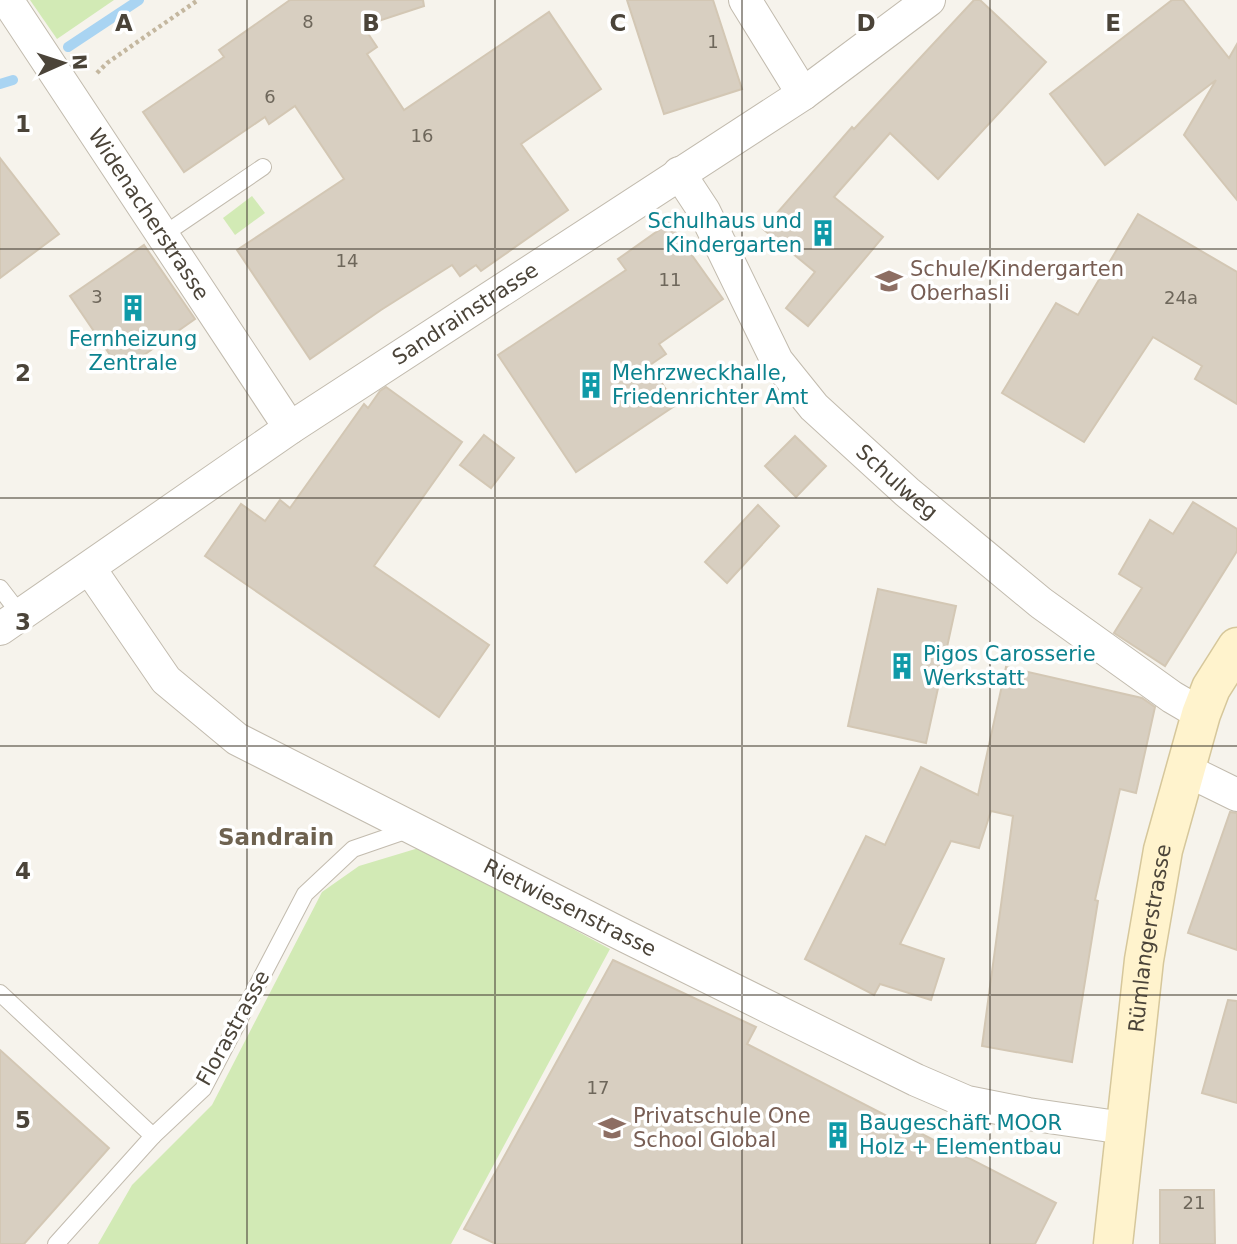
<svg xmlns="http://www.w3.org/2000/svg" width="1237" height="1244" font-family="'DejaVu Sans',sans-serif">
  <style>
    .green { fill: #d2eab5 }
    .lines { fill: none; stroke-linecap: round; stroke-linejoin: round }
    .stream { stroke: #a9d4f2; stroke-width: 10 }
    .building { fill: #d8cfc1; stroke: #d3c7b4; stroke-width: 2 }
    .lane-casing { stroke: #c2bbae; stroke-width: 18 }
    .street-casing { stroke: #c2bbae; stroke-width: 34 }
    .secondary-casing { stroke: #d6c79b; stroke-width: 41 }
    .path { stroke: #c4b79f; stroke-width: 4.5; stroke-dasharray: 3.5 3.5; stroke-linecap: butt }
    .lane { stroke: #fff; stroke-width: 16 }
    .street { stroke: #fff; stroke-width: 32 }
    .secondary { stroke: #fff3cd; stroke-width: 38 }
    .grid { fill: none; stroke: #4b4439; stroke-width: 2; stroke-opacity: 0.55 }
    .labels { text-anchor: middle; dominant-baseline: central; stroke-width: 7; stroke-linejoin: round; paint-order: stroke }
    .number-label { font-size: 18px; fill: #6e675b }
    .street-label { font-size: 21px; fill: #4b4439; stroke: #fff }
    .culture-label { font-size: 21px; fill: #0d838f; stroke: #fff; text-anchor: start }
    .education-label { font-size: 21px; fill: #785e54; stroke: #fff; text-anchor: start }
    .neighbourhood-label { font-size: 23px; font-weight: bold; fill: #6e6250; stroke: #fff }
    .grid-label { font-size: 23px; text-anchor: middle; font-weight: bold; fill: #4b4439; stroke: #fff; stroke-width: 7; stroke-linejoin: round; paint-order: stroke }
  </style>
  <rect width="100%" height="100%" fill="#f6f3ec"/>
  <g class="green">
    <polygon points="30,0 114,0 57,39"/>
    <polygon points="252,196 265,213 235,235 223,218"/>
    <polygon points="422,847 610,949 451,1244 98,1244 132,1185 212,1105 322,892 359,866"/>
  </g>
  <g class="lines">
    <g class="stream">
      <polyline points="68,47 139,0"/>
      <polyline points="0,84 13,80"/>
    </g>
  </g>
  <g class="building">
    <polygon points="290,0 423,0 424,6 363,26 377,47 367,54 404,110 549,12 601,89 521,144 568,210 481,271 476,265 460,276 452,265 381,310 310,359 237,250 344,179 295,106 269,124 265,117 184,172 143,112 224,57 219,50"/>
    <polygon points="627,0 713,0 742,89 664,114"/>
    <polygon points="974,0 980,0 1046,62 938,179 890,133 834,197 883,237 808,326 786,308 815,272 763,229 852,127 854,129"/>
    <polygon points="1172,0 1183,0 1229,58 1237,44 1237,200 1184,135 1216,80 1105,165 1050,94"/>
    <polygon points="0,158 59,234 0,278"/>
    <polygon points="1138,214 1237,272 1237,404 1195,379 1202,366 1153,337 1084,442 1002,393 1056,303 1078,315"/>
    <polygon points="669,223 723,299 659,344 666,354 650,365 676,405 576,472 498,355 626,270 618,259"/>
    <polygon points="144,245 195,319 121,371 70,296"/>
    <polygon points="386,387 462,442 374,566 489,645 439,717 205,556 241,504 265,521 280,500 290,508 364,404 368,408 380,391"/>
    <polygon points="484,435 514,458 491,488 460,465"/>
    <polygon points="795,436 826,466 796,497 765,466"/>
    <polygon points="1193,502 1237,529 1237,551 1165,666 1114,633 1142,588 1119,574 1150,520 1173,534"/>
    <polygon points="758,505 779,526 727,583 705,562"/>
    <polygon points="878,589 956,606 926,743 848,726"/>
    <polygon points="1006,667 1142,698 1155,707 1136,793 1120,789 1095,900 1098,901 1072,1062 982,1046 1013,816 991,811 979,848 951,841 900,944 944,959 931,1000 880,984 874,995 805,959 866,836 885,845 921,767 978,795"/>
    <polygon points="1230,812 1237,813 1237,950 1188,933"/>
    <polygon points="613,960 756,1027 747,1044 1056,1203 1035,1244 496,1244 464,1229"/>
    <polygon points="1228,1000 1237,1001 1237,1103 1202,1093"/>
    <polygon points="0,1050 109,1148 24,1244 0,1244"/>
    <polygon points="1160,1190 1214,1190 1215,1244 1160,1244"/>
  </g>
  <g class="lines">
    <defs>
      <g id="lane">
        <polyline points="163,235 263,167"/>
        <polyline points="0,588 20,614"/>
        <polyline points="0,993 153,1136"/>
        <polyline points="56,1244 153,1136 203,1089 305,894 353,849 411,829"/>
      </g>
      <g id="street">
        <path id="s1" d="M7,0L290,428"/>
        <polyline points="745,0 803,94"/>
        <path id="s2" d="M679,173L704,211L777,361L814,407L907,492L1041,603L1172,697L1201,714"/>
        <path id="s3" d="M90,569L166,680L237,739L625,936L916,1080L967,1102L1028,1114L1124,1128"/>
        <path id="s4" d="M0,629L290,428L803,94L929,0"/>
        <polyline points="1184,769 1237,795"/>
      </g>
      <g id="secondary">
        <path id="s5" d="M1113,1244L1144,960L1163,850L1201,714L1211,688L1237,647"/>
      </g>
    </defs>
    <use href="#lane" class="lane-casing"/>
    <use href="#street" class="street-casing"/>
    <use href="#secondary" class="secondary-casing"/>
    <polyline class="path" points="97,73 107,63 198,0"/>
    <use href="#lane" class="lane"/>
    <use href="#street" class="street"/>
    <use href="#secondary" class="secondary"/>
  </g>
  <path class="grid" d="M247,0V1244M495,0V1244M742,0V1244M990,0V1244M0,249H1237M0,498H1237M0,746H1237M0,995H1237"/>
  <defs>
    <symbol id="building-bare" viewBox="-9 -9 18 18"><path d="M-4-6H4V6H1V3H-1V6H-4ZM-2.5-4.3h1.7v1.8h-1.7ZM.8-4.3h1.7v1.8H.8ZM-2.5-1h1.7V.8h-1.7ZM.8-1h1.7V.8H.8Z" fill="#0f9aa8" stroke="#fff" stroke-width="2.5" paint-order="stroke"/></symbol>
    <symbol id="school-bare" viewBox="-9 -9 18 18"><path d="M0-5L7-2L0 1L-7-2ZM-4 1L0 2.5L4 1V4Q0 6-4 4Z" fill="#8d6e63" stroke="#fff" stroke-width="2.5" paint-order="stroke"/></symbol>
  </defs>
  <g fill-rule="evenodd">
    <use href="#building-bare" x="804" y="214" width="38" height="38"/>
    <use href="#school-bare" x="870" y="262" width="38" height="38"/>
    <use href="#building-bare" x="114" y="289" width="38" height="38"/>
    <use href="#building-bare" x="572" y="366" width="38" height="38"/>
    <use href="#building-bare" x="883" y="647" width="38" height="38"/>
    <use href="#school-bare" x="593" y="1109" width="38" height="38"/>
    <use href="#building-bare" x="819" y="1116" width="38" height="38"/>
  </g>
  <g class="labels">
    <g class="number-label">
      <text x="308" y="21">8</text>
      <text x="713" y="41">1</text>
      <text x="270" y="96">6</text>
      <text x="422" y="135">16</text>
      <text x="347" y="260">14</text>
      <text x="670" y="279">11</text>
      <text x="97" y="296">3</text>
      <text x="1181" y="297">24a</text>
      <text x="598" y="1087">17</text>
      <text x="1194" y="1202">21</text>
    </g>
    <g class="street-label">
      <text stroke="none"><textPath href="#s1" startOffset="257">Widenacherstrasse</textPath></text>
      <text stroke="none"><textPath href="#s4" startOffset="562">Sandrainstrasse</textPath></text>
      <text stroke="none"><textPath href="#s2" startOffset="383">Schulweg</textPath></text>
      <text stroke="none"><textPath href="#s3" startOffset="600">Rietwiesenstrasse</textPath></text>
      <text stroke="none"><textPath href="#s5" startOffset="308">Rümlangerstrasse</textPath></text>
      <text transform="translate(233 1028) rotate(-61)">Florastrasse</text>
    </g>
    <g class="culture-label">
      <text x="802" y="221" text-anchor="end">Schulhaus und<tspan x="802" dy="24">Kindergarten</tspan></text>
      <text x="133" y="339" text-anchor="middle">Fernheizung<tspan x="133" dy="24">Zentrale</tspan></text>
      <text x="612" y="373">Mehrzweckhalle,<tspan x="612" dy="24">Friedenrichter Amt</tspan></text>
      <text x="923" y="654">Pigos Carosserie<tspan x="923" dy="24">Werkstatt</tspan></text>
      <text x="859" y="1123">Baugeschäft MOOR<tspan x="859" dy="24">Holz + Elementbau</tspan></text>
    </g>
    <g class="education-label">
      <text x="910" y="269">Schule/Kindergarten<tspan x="910" dy="24">Oberhasli</tspan></text>
      <text x="633" y="1116">Privatschule One<tspan x="633" dy="24">School Global</tspan></text>
    </g>
    <g class="neighbourhood-label">
      <text x="276" y="837">Sandrain</text>
    </g>
  </g>
  <g class="grid-label">
    <text x="124" y="31">A</text>
    <text x="371" y="31">B</text>
    <text x="618" y="31">C</text>
    <text x="866" y="31">D</text>
    <text x="1113" y="31">E</text>
    <text x="23" y="132">1</text>
    <text x="23" y="381">2</text>
    <text x="23" y="630">3</text>
    <text x="23" y="879">4</text>
    <text x="23" y="1128">5</text>
  </g>
  <g transform="translate(63 63) rotate(87)" stroke="#ffffff" stroke-width="5" paint-order="stroke">
  <path d="M0-5L12 26L0 18L-12 26Z" fill="#4b4439"/>
  <text y="-10" font-size="19" font-weight="bold" text-anchor="middle" fill="#4b4439">N</text>
  </g>
</svg>
